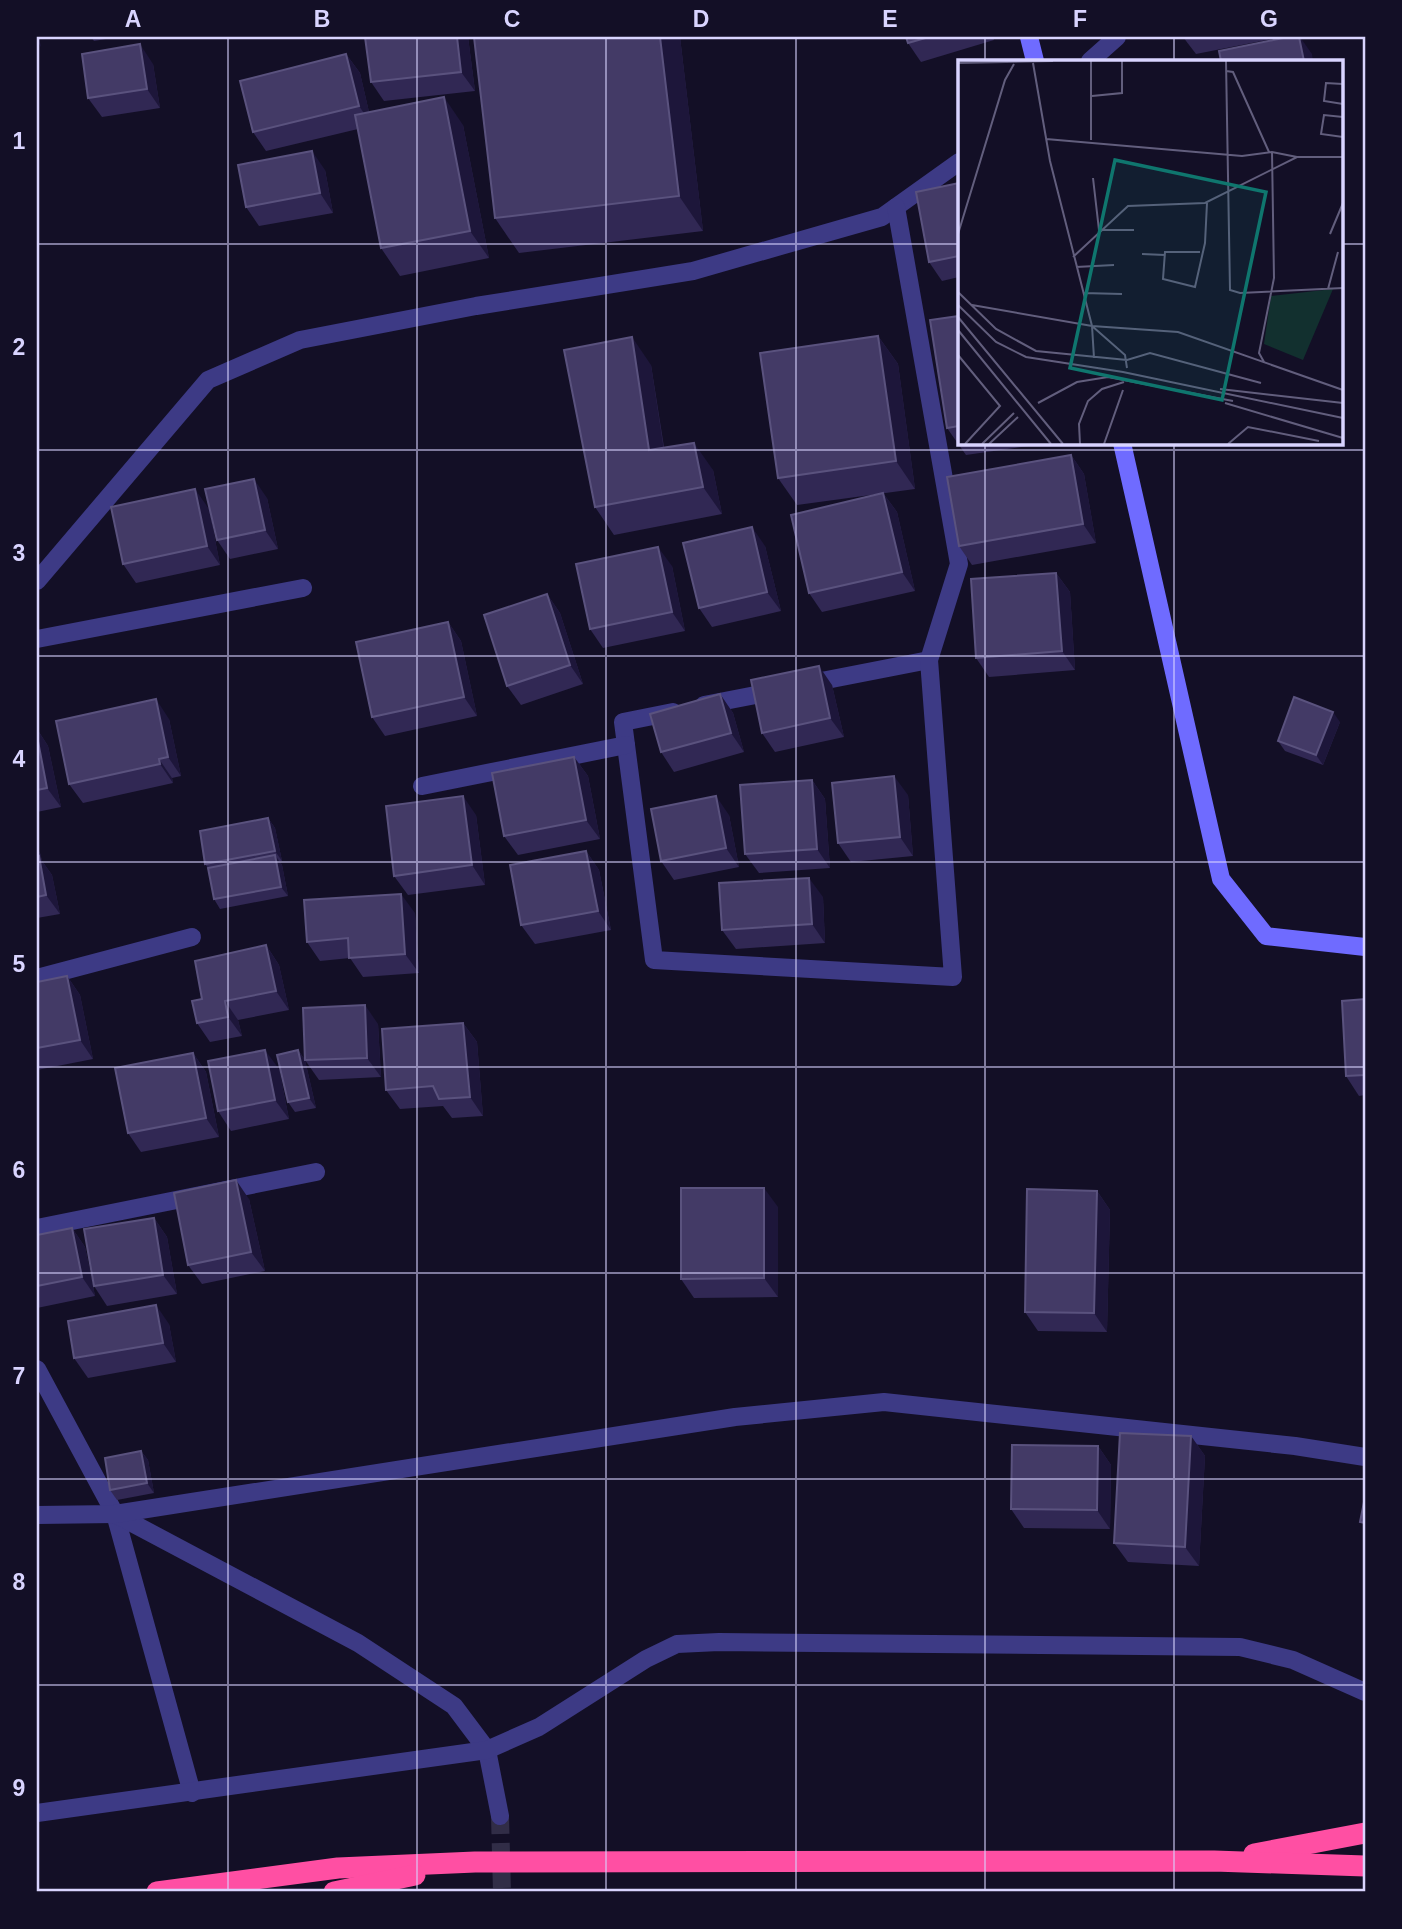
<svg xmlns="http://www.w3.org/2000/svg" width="1402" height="1929" font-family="Arial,sans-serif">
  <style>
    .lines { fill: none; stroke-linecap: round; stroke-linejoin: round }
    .street-tunnel { stroke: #312d47; stroke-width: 18; stroke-dasharray: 18 9; stroke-linecap: butt }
    .street { stroke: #3d3a85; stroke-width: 18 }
    .secondary { stroke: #6f6bff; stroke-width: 18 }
    .highway { stroke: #ff4fa3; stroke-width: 21 }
    .wall { fill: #312854 }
    .shaded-wall { fill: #1d163a }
    .building { fill: #433a66; stroke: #5a527e; stroke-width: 2 }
    .grid { fill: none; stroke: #d9d4ff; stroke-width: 2; stroke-opacity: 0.55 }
    .inset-road { fill: none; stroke: #625e7d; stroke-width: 2 }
    .view { fill: #0f766e; fill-opacity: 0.15; stroke: #0f766e; stroke-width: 3.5 }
    .inset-edge { fill: none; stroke: #d9d4ff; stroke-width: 3.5 }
    .neatline { fill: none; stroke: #d9d4ff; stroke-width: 2.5 }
    .grid-label { font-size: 23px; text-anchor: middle; font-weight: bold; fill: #d9d4ff }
  </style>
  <rect width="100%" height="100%" fill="#130f26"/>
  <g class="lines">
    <polyline class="street-tunnel" points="500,1816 502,1892"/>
    <g class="street">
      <polyline points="1090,61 1117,37"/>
      <polyline points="37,581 208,380 300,340 476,306 693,271 882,217 959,162"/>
      <polyline points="37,639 303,588"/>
      <polyline points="806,684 929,660"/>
      <polyline points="704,705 776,691"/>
      <polyline points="673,712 623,722 654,960 953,977 929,660 959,564 896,207"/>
      <polyline points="422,786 626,745"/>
      <polyline points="37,978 192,937"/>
      <polyline points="37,1228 316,1172"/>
      <polyline points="37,1369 115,1514 192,1793"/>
      <polyline points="115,1514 358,1643 454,1706 487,1750 500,1816"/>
      <polyline points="37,1515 115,1514 735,1417 884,1402 1295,1446 1365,1457"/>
      <polyline points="37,1813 487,1750 539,1727 646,1659 677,1644 719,1642 1240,1647 1293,1660 1365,1692"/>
    </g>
    <g class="secondary">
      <polyline points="1029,37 1035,61"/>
      <polyline points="1122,443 1221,879 1266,936 1365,947"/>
    </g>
    <g class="highway">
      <polyline points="1254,1854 1365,1833"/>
      <polyline points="157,1892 338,1868 475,1862 1214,1861 1365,1866"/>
      <polyline points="334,1892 415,1875"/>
    </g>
  </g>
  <g class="wall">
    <polygon points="91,37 118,37 94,41"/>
    <polygon points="468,37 475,91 384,101 371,82"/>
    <polygon points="474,37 680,37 703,231 519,253 495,218"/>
    <polygon points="906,37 993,37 994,40 921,62 908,43"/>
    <polygon points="1183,37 1282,37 1196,54"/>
    <polygon points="346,54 360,73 369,112 463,125 489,258 400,276 381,248 358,129 266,151 253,132"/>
    <polygon points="153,64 160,108 102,117 88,98"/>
    <polygon points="325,170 333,213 259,226 246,207"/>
    <polygon points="959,183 959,277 942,281 929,262"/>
    <polygon points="959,316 959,443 1049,443 966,455 947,428"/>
    <polygon points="878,336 898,364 915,489 797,505 778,478"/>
    <polygon points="651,365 664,447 713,470 722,514 614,535 595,507"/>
    <polygon points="1071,455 1084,474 1096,543 972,565 959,546"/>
    <polygon points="883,493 897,512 915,591 822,612 809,593"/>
    <polygon points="267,498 278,549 230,559 217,540"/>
    <polygon points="209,509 220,565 136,583 123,564"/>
    <polygon points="765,546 781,611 712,627 699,608"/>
    <polygon points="672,566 685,631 603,648 590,629"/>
    <polygon points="1056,573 1070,592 1075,670 989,677 976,658"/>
    <polygon points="547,594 560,613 583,684 521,705 507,686"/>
    <polygon points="448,622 461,641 477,716 385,736 372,717"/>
    <polygon points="832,685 844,737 775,752 762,733"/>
    <polygon points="720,694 733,713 744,752 674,772 661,752"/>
    <polygon points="169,719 181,776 172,778 173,783 83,803 69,784"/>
    <polygon points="1340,722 1323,765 1285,751 1278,741"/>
    <polygon points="37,729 48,746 61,807 37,812"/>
    <polygon points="574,757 588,776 600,839 518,855 504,836"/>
    <polygon points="812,780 825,799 830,868 759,873 745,854"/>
    <polygon points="908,795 913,856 851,862 838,843"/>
    <polygon points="476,815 485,885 408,895 394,876"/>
    <polygon points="729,815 739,867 674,880 661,861"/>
    <polygon points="268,818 275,828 282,861 279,861 282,865 288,896 220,909 214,899 208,868 205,864"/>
    <polygon points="37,848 40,853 42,861 52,875 60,914 37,918"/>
    <polygon points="586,851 599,870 611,930 535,944 521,925"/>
    <polygon points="823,897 825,943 736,949 722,930"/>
    <polygon points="415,913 419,973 363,977 350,958 320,961 307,942"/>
    <polygon points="266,945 279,965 289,1010 238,1020 242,1036 210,1042 197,1023 202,999"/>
    <polygon points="67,976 80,995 93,1059 37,1070 37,982"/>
    <polygon points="1365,999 1365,1095 1359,1096 1346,1076"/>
    <polygon points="463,1023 477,1042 483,1116 452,1118 443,1106 400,1109 386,1090"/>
    <polygon points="378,1024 381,1077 319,1080 305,1060"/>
    <polygon points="298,1050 305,1060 316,1108 295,1112 288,1102"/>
    <polygon points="193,1053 206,1072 219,1137 141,1152 128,1133"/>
    <polygon points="279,1069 289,1119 231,1131 218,1111"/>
    <polygon points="1097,1191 1110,1210 1107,1332 1038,1331 1025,1312"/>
    <polygon points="249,1199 265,1271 202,1284 188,1265"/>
    <polygon points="778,1207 778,1297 694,1298 681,1279"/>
    <polygon points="154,1218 167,1237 177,1294 107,1306 94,1286"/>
    <polygon points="72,1228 85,1247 95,1296 37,1308 37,1235"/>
    <polygon points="169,1324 176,1362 88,1378 74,1358"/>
    <polygon points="1191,1436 1205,1456 1199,1566 1128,1562 1114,1543"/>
    <polygon points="1098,1446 1111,1465 1110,1529 1024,1528 1011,1509"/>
    <polygon points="141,1451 148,1460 154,1493 117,1500 110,1490"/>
  </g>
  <g class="shaded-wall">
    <polygon points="37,37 39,37 41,47 37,41"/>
    <polygon points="457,37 468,37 475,91 461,72"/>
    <polygon points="660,37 680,37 703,231 679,196"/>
    <polygon points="1299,37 1300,37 1312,54 1313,61 1304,61"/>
    <polygon points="140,44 153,64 160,108 147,89"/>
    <polygon points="346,54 360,73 372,125 359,106"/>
    <polygon points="444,97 463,125 489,258 470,231"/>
    <polygon points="312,151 325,170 333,213 320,193"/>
    <polygon points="878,336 898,364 915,489 896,461"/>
    <polygon points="632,337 651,365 668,477 649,450"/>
    <polygon points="694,443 713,470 722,514 703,487"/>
    <polygon points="1071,455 1084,474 1096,543 1083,524"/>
    <polygon points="254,479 267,498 278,549 265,530"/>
    <polygon points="195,489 209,509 220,565 207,546"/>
    <polygon points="883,493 897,512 915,591 902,572"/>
    <polygon points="752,527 765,546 781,611 767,592"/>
    <polygon points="658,547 672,566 685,631 672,612"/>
    <polygon points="1056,573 1070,592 1075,670 1062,651"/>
    <polygon points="547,594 560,613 583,684 570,665"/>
    <polygon points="448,622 461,641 477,716 464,697"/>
    <polygon points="819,666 832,685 844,737 830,718"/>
    <polygon points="720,694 733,713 744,752 731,733"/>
    <polygon points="156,699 169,719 181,776 168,757"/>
    <polygon points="1333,712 1340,722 1323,765 1316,755"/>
    <polygon points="37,729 48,746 61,807 47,788 37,736"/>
    <polygon points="574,757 588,776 600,839 586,820"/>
    <polygon points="159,759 172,778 173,783 160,764"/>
    <polygon points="894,776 908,795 913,856 900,837"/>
    <polygon points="812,780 825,799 830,868 817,849"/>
    <polygon points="463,796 476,815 485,885 472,865"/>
    <polygon points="716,796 729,815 739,867 726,848"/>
    <polygon points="268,818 275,828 282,861 275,851"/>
    <polygon points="37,848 40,853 42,861 52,875 60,914 46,895 37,866"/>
    <polygon points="586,851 599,870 611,930 598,911"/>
    <polygon points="275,855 282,865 288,896 281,887"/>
    <polygon points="809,878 823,897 825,943 812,924"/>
    <polygon points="401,894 415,913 419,973 405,954"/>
    <polygon points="266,945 279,965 289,1010 276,991"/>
    <polygon points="67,976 80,995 93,1059 80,1040"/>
    <polygon points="225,1001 238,1020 242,1036 228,1017"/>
    <polygon points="365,1005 378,1024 381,1077 367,1058"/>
    <polygon points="463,1023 477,1042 483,1116 470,1097"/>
    <polygon points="265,1050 279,1069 289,1119 275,1100"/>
    <polygon points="298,1050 305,1060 316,1108 309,1098"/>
    <polygon points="193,1053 206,1072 219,1137 206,1118"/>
    <polygon points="236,1180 249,1199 265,1271 251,1252"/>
    <polygon points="764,1188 778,1207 778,1297 764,1278"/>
    <polygon points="1097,1191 1110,1210 1107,1332 1094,1313"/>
    <polygon points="154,1218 167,1237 177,1294 163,1275"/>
    <polygon points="72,1228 85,1247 95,1296 82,1277"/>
    <polygon points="156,1305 169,1324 176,1362 163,1343"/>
    <polygon points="1191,1436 1205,1456 1199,1566 1185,1547"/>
    <polygon points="1098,1446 1111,1465 1110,1529 1097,1510"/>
    <polygon points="141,1451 148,1460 154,1493 147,1483"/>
  </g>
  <g class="building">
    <polygon points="365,37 457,37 461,72 371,82"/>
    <polygon points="474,37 660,37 679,196 495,218"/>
    <polygon points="906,37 929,37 908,43"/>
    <polygon points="1288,37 1299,37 1304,61 1221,61 1219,51"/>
    <polygon points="140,44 147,89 88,98 82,54"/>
    <polygon points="346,54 359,106 253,132 240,81"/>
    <polygon points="444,97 470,231 381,248 355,115"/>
    <polygon points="312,151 320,193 246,207 238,165"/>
    <polygon points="959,183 959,256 929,262 916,192"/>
    <polygon points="959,316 959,426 947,428 930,320"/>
    <polygon points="878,336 896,461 778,478 760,353"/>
    <polygon points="632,337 649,450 694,443 703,487 595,507 564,350"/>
    <polygon points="1071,455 1083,524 959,546 947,477"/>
    <polygon points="254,479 265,530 217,540 205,489"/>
    <polygon points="195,489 207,546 123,564 111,507"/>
    <polygon points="883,493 902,572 809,593 791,515"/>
    <polygon points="752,527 767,592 699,608 683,543"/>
    <polygon points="658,547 672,612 590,629 576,564"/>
    <polygon points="1056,573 1062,651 976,658 971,579"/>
    <polygon points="547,594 570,665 507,686 484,615"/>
    <polygon points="448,622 464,697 372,717 356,642"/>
    <polygon points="819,666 830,718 762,733 751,680"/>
    <polygon points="720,694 731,733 661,752 650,714"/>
    <polygon points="1294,697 1333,712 1316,755 1278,741"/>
    <polygon points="156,699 168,757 159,759 160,764 69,784 56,721"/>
    <polygon points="37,736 47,788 37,790"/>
    <polygon points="574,757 586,820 504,836 492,773"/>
    <polygon points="894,776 900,837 838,843 832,783"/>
    <polygon points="812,780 817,849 745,854 740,785"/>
    <polygon points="463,796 472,865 394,876 386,806"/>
    <polygon points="716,796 726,848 661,861 651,809"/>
    <polygon points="268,818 275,851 205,864 200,831"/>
    <polygon points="586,851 598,911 521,925 510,865"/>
    <polygon points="275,855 281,887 214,899 208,868"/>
    <polygon points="39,856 46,895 37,897 37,857"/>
    <polygon points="809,878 812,924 722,930 719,883"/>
    <polygon points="401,894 405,954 349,958 348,938 307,942 304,900"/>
    <polygon points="266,945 276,991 225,1001 228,1017 197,1023 192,1001 202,999 195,961"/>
    <polygon points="67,976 80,1040 37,1048 37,982"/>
    <polygon points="1365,999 1365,1075 1346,1076 1342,1001"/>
    <polygon points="365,1005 367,1058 305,1060 303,1008"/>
    <polygon points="463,1023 470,1097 439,1099 433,1086 386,1090 382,1029"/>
    <polygon points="265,1050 275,1100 218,1111 208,1061"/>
    <polygon points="298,1050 309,1098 288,1102 277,1055"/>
    <polygon points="193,1053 206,1118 128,1133 115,1068"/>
    <polygon points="236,1180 251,1252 188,1265 174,1193"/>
    <polygon points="681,1188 764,1188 764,1278 681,1279"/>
    <polygon points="1027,1189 1097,1191 1094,1313 1025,1312"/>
    <polygon points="154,1218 163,1275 94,1286 84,1229"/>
    <polygon points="72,1228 82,1277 37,1286 37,1235"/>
    <polygon points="156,1305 163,1343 74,1358 68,1321"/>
    <polygon points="1120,1433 1191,1436 1185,1547 1114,1543"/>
    <polygon points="1012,1445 1098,1446 1097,1510 1011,1509"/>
    <polygon points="141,1451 147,1483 110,1490 105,1458"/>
    <polygon points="1365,1497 1365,1523 1360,1522"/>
  </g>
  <path class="grid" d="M228,37V1892M417,37V1892M606,37V1892M796,37V1892M985,37V61M1174,37V61M37,244H959M1341,244H1365M985,443V1892M1174,443V1892M37,450H1365M37,656H1365M37,862H1365M37,1067H1365M37,1273H1365M37,1479H1365M37,1685H1365"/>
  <g transform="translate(958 60)">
    <rect width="385" height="385" fill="#130f26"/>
    <path d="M375,229L345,300L306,284L313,236Z" fill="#12302f"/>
    <path class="inset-road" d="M133,1V80M268,1L272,230L282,233L385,228M0,3L95,1M75,3L92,101L134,266L136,298M268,11L275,12L311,92M385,24L368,23L366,41L385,44M134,36L164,33V1M385,57L366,55L363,74L385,77M88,79L284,96L314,92L339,97M135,118L141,170H176M0,174L47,20L56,4M372,174L385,143M242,192H207L205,219L237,227L247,183L249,143M184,194L207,195M115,197L170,146L247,143L339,97H385M118,207L156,205M370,229L380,192M0,232L38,269L78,291L169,300L192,293L303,323M125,233L164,234M0,245L38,282L68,297L165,312L385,358M14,245L134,266L220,272L385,330M0,257L105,384M134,266L167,295L169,308M0,270L93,384M0,295L42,346L7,384M306,302L301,293L316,218L314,92M262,329L385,343M80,343L119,322L150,317L275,341M267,343L385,378M24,384L56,353M31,384L60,357M122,384L121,364L130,341L144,329L166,322M146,384L165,330M270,384L290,367L361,381"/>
    <path class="view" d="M157,100L308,132L264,340L112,308Z"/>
    <rect width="385" height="385" class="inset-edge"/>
  </g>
  <rect width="1402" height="1929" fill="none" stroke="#130f26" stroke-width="77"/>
  <rect x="38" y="38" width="1326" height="1852" class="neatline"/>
  <g class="grid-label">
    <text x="133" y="27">A</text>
    <text x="322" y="27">B</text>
    <text x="512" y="27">C</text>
    <text x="701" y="27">D</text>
    <text x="890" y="27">E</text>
    <text x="1080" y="27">F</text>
    <text x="1269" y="27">G</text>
    <text x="19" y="149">1</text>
    <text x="19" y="355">2</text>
    <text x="19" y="561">3</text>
    <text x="19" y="767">4</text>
    <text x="19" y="972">5</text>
    <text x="19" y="1178">6</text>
    <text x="19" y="1384">7</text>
    <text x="19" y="1590">8</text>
    <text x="19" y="1796">9</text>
  </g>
</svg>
